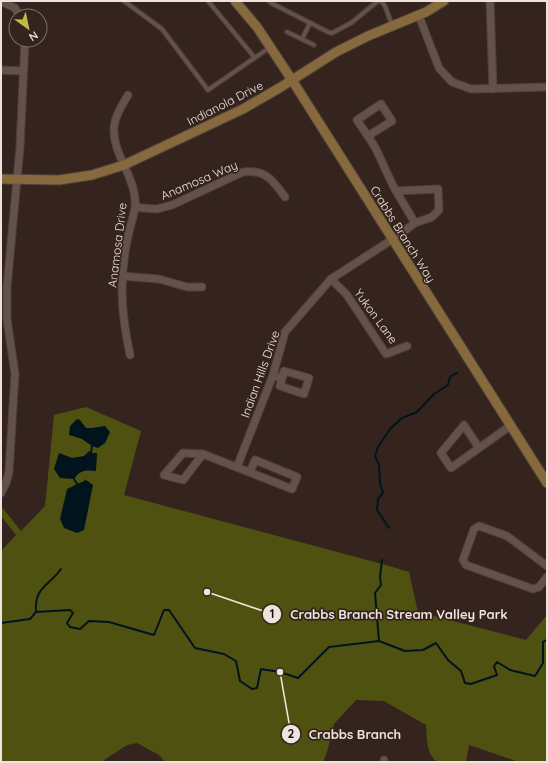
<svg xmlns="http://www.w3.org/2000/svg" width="548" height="763" font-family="Quicksand,sans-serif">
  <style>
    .green { fill: #4f5110 }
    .water { fill: #01141d }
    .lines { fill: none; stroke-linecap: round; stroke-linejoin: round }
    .stream { stroke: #01141d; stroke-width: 2 }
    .lane-casing { stroke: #4f403b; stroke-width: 5.5 }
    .street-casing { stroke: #4f403b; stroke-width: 9 }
    .secondary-casing { stroke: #4f403b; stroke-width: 11 }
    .lane { stroke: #645149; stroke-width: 3.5 }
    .street { stroke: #645149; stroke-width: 7 }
    .secondary { stroke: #86693c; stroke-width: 9 }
    .labels { text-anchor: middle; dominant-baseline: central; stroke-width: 3.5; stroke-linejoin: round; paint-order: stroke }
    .street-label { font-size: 12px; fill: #efe3de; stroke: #35241d }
    .leader { fill: none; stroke: #efe3de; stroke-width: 1.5 }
    .callout-dot { fill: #efe3de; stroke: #35241d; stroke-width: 1.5 }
    .mark-label { font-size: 12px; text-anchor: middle; font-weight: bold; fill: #111 }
    .callout-label { font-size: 13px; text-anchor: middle; font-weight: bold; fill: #efe3de; stroke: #35241d; stroke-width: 3.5; stroke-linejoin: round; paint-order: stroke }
  </style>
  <rect width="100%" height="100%" fill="#35241d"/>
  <path class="green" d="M86,407L141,431L124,495L386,565L409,572L418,612L526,640L547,615V762H519L469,745L466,762H437C426,753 427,738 426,725L384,701L356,700L334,724L327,752L323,762H165L159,755L137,743L127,745L101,762H1V551L16,535L1,516V506L21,531L45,506L54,415Z"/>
  <g class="water">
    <polygon points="77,419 80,420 86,428 92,428 105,426 110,432 105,443 98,448 92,446 82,439 69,435 70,426"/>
    <path d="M89,451L91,453H97L96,471C86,470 80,470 74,479L60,478L54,469L59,453L72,458L84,456Z"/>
    <polygon points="86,480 93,485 84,530 77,533 64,528 60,519 67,489"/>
  </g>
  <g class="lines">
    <g class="stream">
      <polyline points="91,453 92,446"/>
      <polyline points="74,479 77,484"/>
      <polyline points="389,528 377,510 378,499 383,493 380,483 379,465 375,456 378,447 390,429 402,418 417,412 434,394 448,385 450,377 457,373"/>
      <path d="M36,612C34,587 49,586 61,569"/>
      <polyline points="1,623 30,619 36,612 70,610 73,613 67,623 70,627 80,629 89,621 109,622 154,635 164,610 169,610 195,648 224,654 236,661 240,681 252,689 257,688 261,669 280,672 298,678 329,647 379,641 405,651 423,650 436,643 448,660 461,671 465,683 471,684 497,675 494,666 497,662 510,670 535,676 543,663 543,642 547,640"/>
      <polyline points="379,641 375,593 381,585 380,577 382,560"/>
    </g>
    <defs>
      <g id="lane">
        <polyline points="124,1 162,29 208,90 269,48"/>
        <polyline points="208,1 255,58"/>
        <polyline points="269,1 271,3 328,32 332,33 351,23 378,1"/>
        <polyline points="381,1 385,6 392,25"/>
        <polyline points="287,32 314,45"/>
        <polyline points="302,39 310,23"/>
      </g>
      <g id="street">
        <polyline points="1,1 15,8 20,16"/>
        <polyline points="490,1 493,89"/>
        <polyline points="419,16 439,68 452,82 471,89 547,87"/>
        <polyline points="1,70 23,71"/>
        <path d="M128,95C122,105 115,116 114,128C112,154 138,180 135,207C133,220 128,233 126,246C119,285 122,317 130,355"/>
        <polyline points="396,191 415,223"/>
        <path d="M135,207L143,208L157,209L172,205L243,172C265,169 273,180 285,197"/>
        <polyline points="122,276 159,279 187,287 202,287"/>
        <polyline points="331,279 347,295 386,354 407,346"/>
        <polyline points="273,375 282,379 280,386 304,394 309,378 284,371 282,379"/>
        <polyline points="479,448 464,425 441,453 451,468 510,426"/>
        <polyline points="203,454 183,480 164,475 183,453 203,454 292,489 297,477 255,460 250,472"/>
        <path d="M237,467L273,375L285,332L331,279L393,239L415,223L432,217L439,210L438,189L396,191C388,177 383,163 376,149C370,139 363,129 357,120L381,104L392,121L368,136"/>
        <polyline points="1,493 6,483 9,472 15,374 7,319 7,287 20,147 25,40"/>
        <polyline points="547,566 507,536 479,526 474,529 463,560 466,565 533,589 539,587 547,577"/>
        <polyline points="384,762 384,760"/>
      </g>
      <g id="secondary">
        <polyline points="235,1 257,27 292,80 547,483"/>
        <polyline points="1,179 59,180 92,175 124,165 243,109 281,87 336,52 368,36 426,12 444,1"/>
      </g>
    </defs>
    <use href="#lane" class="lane-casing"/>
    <use href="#street" class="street-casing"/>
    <use href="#secondary" class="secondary-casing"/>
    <use href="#lane" class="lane"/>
    <use href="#street" class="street"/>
    <use href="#secondary" class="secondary"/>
  </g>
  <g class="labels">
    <g class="street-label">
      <text transform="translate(225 103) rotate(-27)">Indianola Drive</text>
      <text transform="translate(199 180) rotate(-23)">Anamosa Way</text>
      <text transform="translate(403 234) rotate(58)">Crabbs Branch Way</text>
      <text transform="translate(117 245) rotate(-83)">Anamosa Drive</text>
      <text transform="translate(376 316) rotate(54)">Yukon Lane</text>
      <text transform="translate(260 374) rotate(-70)">Indian Hills Drive</text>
    </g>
  </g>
  <path class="leader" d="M207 592L272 614M280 672L291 734"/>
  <g class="callout-dot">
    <circle cx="207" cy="592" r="4"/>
    <circle cx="280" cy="672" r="4"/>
    <circle cx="272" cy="614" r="10"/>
    <circle cx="291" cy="734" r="10"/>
  </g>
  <g class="mark-label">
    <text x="272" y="618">1</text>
    <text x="291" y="738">2</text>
  </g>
  <g class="callout-label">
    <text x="399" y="619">Crabbs Branch Stream Valley Park</text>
    <text x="355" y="739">Crabbs Branch</text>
  </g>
  <rect width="548" height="763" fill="none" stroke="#efe3de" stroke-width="4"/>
  <g transform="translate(28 28) rotate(147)"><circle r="19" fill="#35241d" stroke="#7f706a"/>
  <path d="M0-3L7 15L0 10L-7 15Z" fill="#bdbf43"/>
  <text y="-6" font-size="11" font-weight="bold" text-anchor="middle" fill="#efe3de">N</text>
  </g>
</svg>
